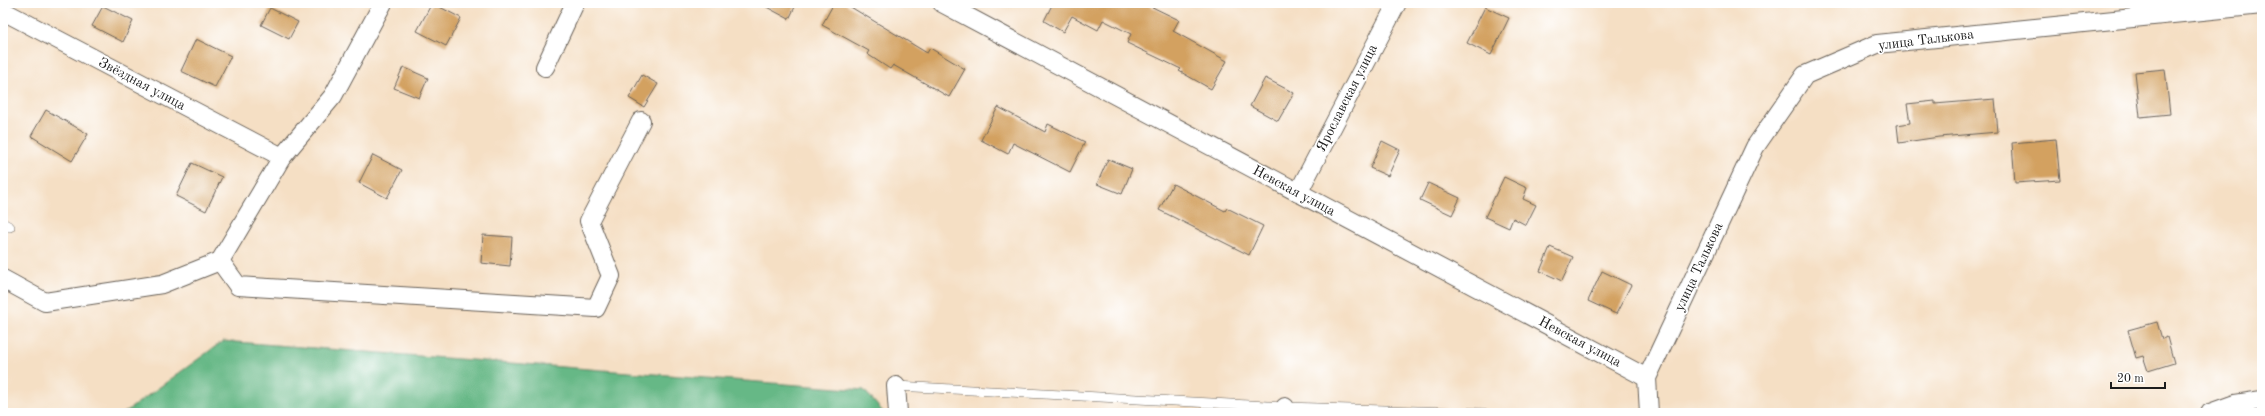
<svg xmlns="http://www.w3.org/2000/svg" width="2265" height="416" font-family="'Old Standard TT',serif">
  <style>
    .forest { fill: #66b886; stroke: #416a51 }
    .building { fill: #d3a160 }
    .lines { fill: none; stroke-linecap: round; stroke-linejoin: round }
    .lane-casing { stroke: #686057; stroke-width: 10 }
    .street-casing { stroke: #686057; stroke-width: 20 }
    .lane { stroke: #fff; stroke-width: 9 }
    .street { stroke: #fff; stroke-width: 18 }
    .labels { text-anchor: middle; dominant-baseline: central; stroke-width: 3.5; stroke-linejoin: round; paint-order: stroke }
    .street-label { font-size: 14px; fill: #1c1c1c; stroke: #fff }
  </style>
  <rect width="100%" height="100%" fill="#fff"/>
  <filter id="ink" filterUnits="userSpaceOnUse"><feTurbulence type="fractalNoise" baseFrequency=".025" numOctaves="2"/><feDisplacementMap in="SourceGraphic" scale="8" xChannelSelector="R" yChannelSelector="G"/><feConvolveMatrix kernelMatrix="1 2 1 2 8 2 1 2 1" color-interpolation-filters="sRGB"/></filter>
  <filter id="wash" filterUnits="userSpaceOnUse"><feTurbulence type="fractalNoise" baseFrequency=".012" numOctaves="4" result="noise"/><feDisplacementMap in="SourceGraphic" scale="16" xChannelSelector="R" yChannelSelector="G"/><feGaussianBlur stdDeviation="0.9" result="paint"/><feColorMatrix in="noise" values="0 0 0 0 0 0 0 0 0 0 0 0 0 0 0 0 0 1.4 0 .05"/><feComposite in="paint" operator="in"/></filter>
  <g filter="url(#wash)">
    <rect width="100%" height="100%" fill="#f5dfc4"/>
    <polygon class="forest" points="223,341 864,390 884,413 124,413"/>
    <g id="blocks">
      <g class="building">
        <polygon points="432,3 461,18 446,46 417,31"/>
        <polygon points="759,3 797,3 789,19"/>
        <polygon points="834,3 844,3 927,53 930,48 965,69 949,97 893,65 890,69 867,54 869,51 822,25"/>
        <polygon points="1048,3 1144,3 1179,20 1173,31 1227,61 1211,89 1179,71 1181,69 1127,43 1131,34 1103,20 1098,30 1072,16 1063,32 1044,21 1052,5"/>
        <polygon points="103,6 133,21 123,42 92,26"/>
        <polygon points="1485,7 1509,18 1491,55 1467,43"/>
        <polygon points="270,8 298,22 289,39 261,25"/>
        <polygon points="196,39 231,56 215,87 181,71"/>
        <polygon points="403,67 428,78 419,98 394,88"/>
        <polygon points="2165,69 2170,114 2140,117 2135,72"/>
        <polygon points="642,75 658,84 644,107 629,98"/>
        <polygon points="1265,78 1294,93 1278,121 1250,106"/>
        <polygon points="1995,99 1998,132 1939,137 1899,143 1897,125 1910,123 1907,104 1935,101 1935,104"/>
        <polygon points="998,107 1045,132 1048,124 1085,142 1070,172 1013,143 1008,154 981,140"/>
        <polygon points="46,110 88,134 72,161 31,136"/>
        <polygon points="2056,139 2060,180 2015,183 2012,143"/>
        <polygon points="1382,141 1400,150 1388,176 1370,168"/>
        <polygon points="373,155 402,170 387,198 359,183"/>
        <polygon points="1108,159 1132,169 1122,194 1097,184"/>
        <polygon points="192,163 222,177 206,211 176,196"/>
        <polygon points="1504,177 1527,188 1523,199 1536,205 1526,225 1513,218 1509,228 1485,217"/>
        <polygon points="1428,183 1460,198 1452,215 1420,200"/>
        <polygon points="1173,184 1225,211 1227,208 1263,226 1249,255 1159,210"/>
        <polygon points="483,235 512,237 510,266 481,263"/>
        <polygon points="1550,247 1573,257 1562,281 1540,271"/>
        <polygon points="1602,271 1631,285 1616,314 1588,301"/>
        <polygon points="2157,322 2162,339 2167,337 2174,363 2148,371 2143,356 2136,358 2128,330"/>
      </g>
    </g>
  </g>
  <g filter="url(#ink)">
    <use href="#blocks" fill-opacity="0" stroke="#686057" stroke-width="1"/>
    <g class="lines">
      <defs>
        <g id="lane">
          <polyline points="3,223 10,227"/>
          <polyline points="896,386 1285,407 1484,413"/>
        </g>
        <g id="street">
          <polyline points="942,3 1647,378"/>
          <polyline points="3,11 282,157"/>
          <polyline points="545,67 575,3"/>
          <polyline points="1298,193 1397,3"/>
          <polyline points="220,261 238,286 596,308 611,276 589,221 641,121"/>
          <polyline points="3,279 45,302 162,284 220,261 282,157 333,96 383,3"/>
          <polyline points="896,386 898,413"/>
          <polyline points="1285,413 1285,407"/>
          <polyline points="1649,413 1647,378 1755,147 1805,75 1877,44 2262,5"/>
          <polyline points="2210,413 2235,404 2262,400"/>
        </g>
      </defs>
      <use href="#lane" class="lane-casing"/>
      <use href="#street" class="street-casing"/>
      <use href="#lane" class="lane"/>
      <use href="#street" class="street"/>
    </g>
  </g>
  <g class="labels">
    <g class="street-label">
      <text transform="translate(1926 40) rotate(-7)">улица Талькова</text>
      <text transform="translate(142 84) rotate(28)">Звёздная улица</text>
      <text transform="translate(1347 98) rotate(-63)">Ярославская улица</text>
      <text transform="translate(1294 191) rotate(28)">Невская улица</text>
      <text transform="translate(1699 267) rotate(-65)">улица Талькова</text>
      <text transform="translate(1580 342) rotate(28)">Невская улица</text>
    </g>
  </g>
  <rect width="2265" height="416" fill="none" stroke="#fff" stroke-width="16"/>
  <path d="M2111 382v6h54v-6" fill="none" stroke="#1c1c1c" stroke-width="2"/>
  <text x="2117" y="382" font-size="12" fill="#1c1c1c" stroke="#ffffff" stroke-width="3" paint-order="stroke">20 m</text>
</svg>
